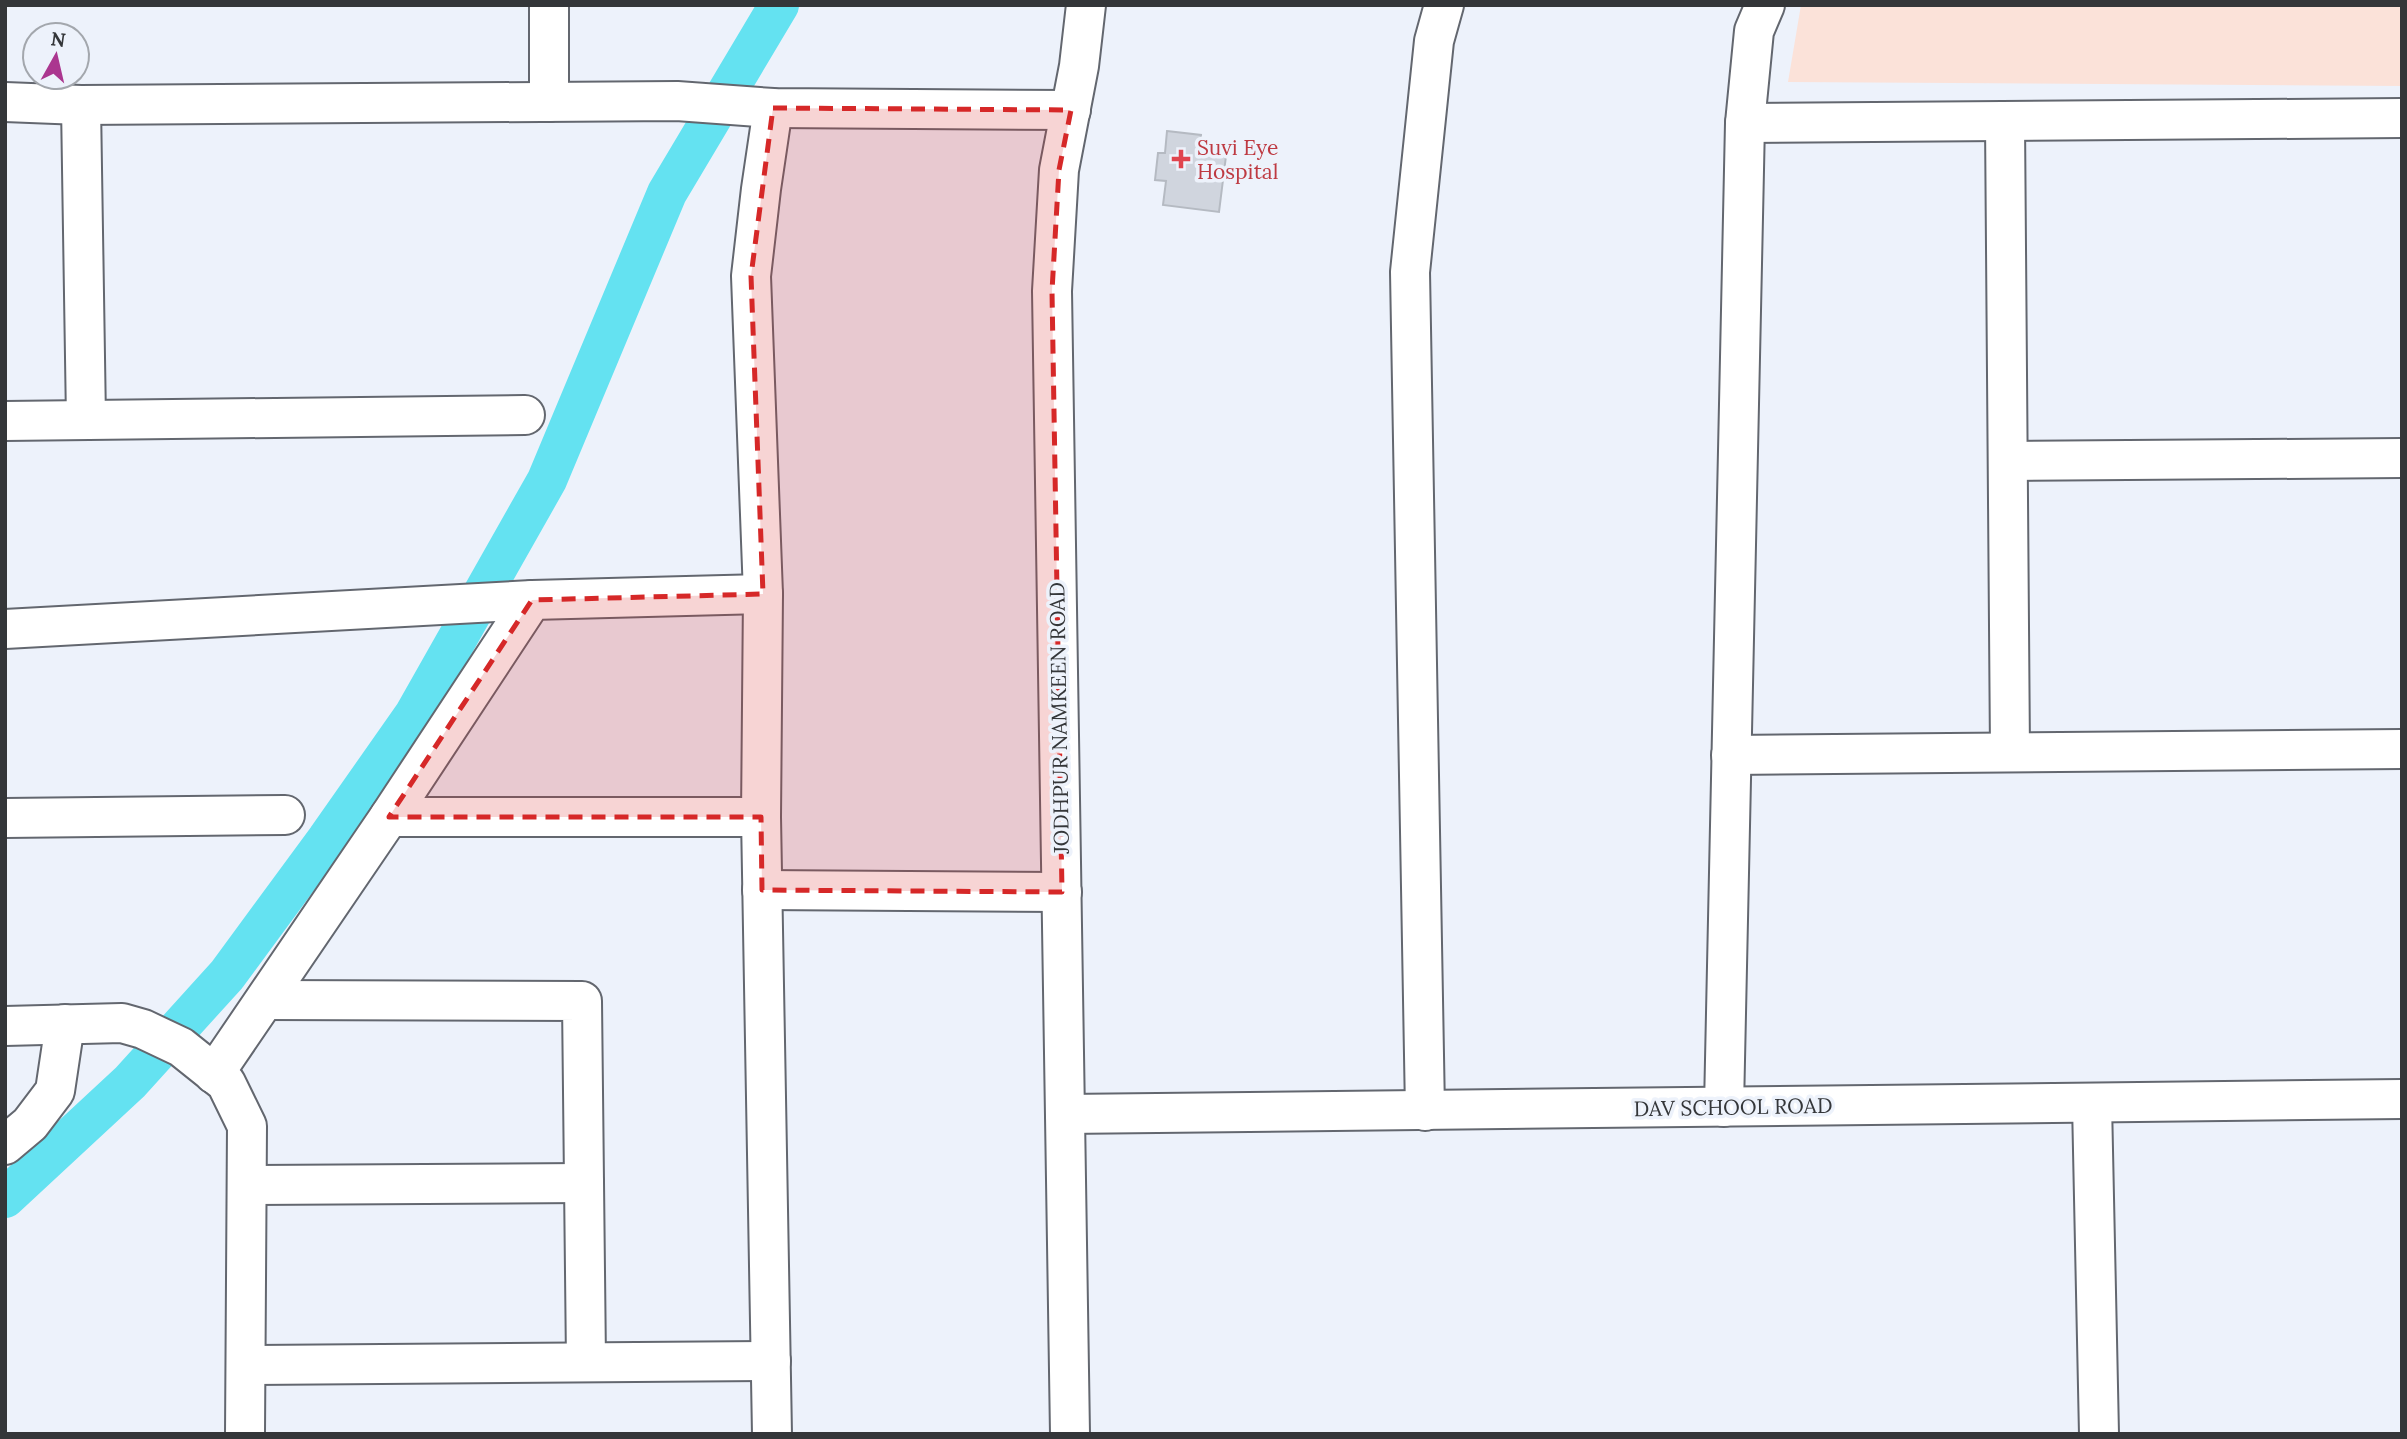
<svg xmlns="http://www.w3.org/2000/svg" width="2407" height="1439" font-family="Lora,serif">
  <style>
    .education { fill: #fbe2d9 }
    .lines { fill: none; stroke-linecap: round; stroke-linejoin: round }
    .canal { stroke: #64e2f1; stroke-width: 40 }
    .building { fill: #d0d5de; stroke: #b5bac2; stroke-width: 2 }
    .street-casing { stroke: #63676f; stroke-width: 42 }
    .secondary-casing { stroke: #63676f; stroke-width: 42 }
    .street { stroke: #fff; stroke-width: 38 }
    .secondary { stroke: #fff; stroke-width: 38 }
    .marked { fill: #d62828; fill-opacity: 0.2; stroke: #d62828; stroke-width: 5; stroke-dasharray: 14 9; stroke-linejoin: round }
    .health-dot { fill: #e0444e; stroke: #edf2fb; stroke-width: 2.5 }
    .labels { text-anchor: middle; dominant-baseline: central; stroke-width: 7; stroke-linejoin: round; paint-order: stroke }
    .health-label { font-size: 21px; fill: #be3a42; stroke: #edf2fb; text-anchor: start }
    .street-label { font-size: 21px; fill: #343639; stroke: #edf2fb }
  </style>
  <rect width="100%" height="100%" fill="#edf2fb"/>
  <polygon class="education" points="1801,5 2402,5 2402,86 1788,82"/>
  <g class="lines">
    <polyline class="canal" points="5,1198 130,1082 227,975 327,839 414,715 547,480 667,193 779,5"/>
  </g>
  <polygon class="building" points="1167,131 1201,135 1200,145 1227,148 1219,212 1163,205 1166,181 1155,180 1158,153 1165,153"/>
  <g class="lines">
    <defs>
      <g id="street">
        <polyline points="549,5 549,102"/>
        <polyline points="5,102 81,105 677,101 773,108 1071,110"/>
        <polyline points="81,105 86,420"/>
        <polyline points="2005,121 2010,752"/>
        <polyline points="1745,123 2402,118"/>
        <polyline points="5,421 525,415"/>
        <polyline points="2008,461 2402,458"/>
        <polyline points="5,629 532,600"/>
        <polyline points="1731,755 2402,749"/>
        <polyline points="389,817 761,817"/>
        <polyline points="5,818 285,815"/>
        <polyline points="762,890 1062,892"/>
        <polyline points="265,1000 582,1001 586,1362"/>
        <polyline points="5,1026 122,1023 143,1029 181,1047 226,1083 247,1126 245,1434"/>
        <polyline points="214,1074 389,817 532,600 763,594"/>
        <polyline points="2092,1103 2099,1434"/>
        <polyline points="1724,1107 1745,123 1754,31 1765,5"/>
        <polyline points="1425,1111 1410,272 1434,41 1444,5"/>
        <polyline points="1065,1114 2402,1099"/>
        <polyline points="5,1145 30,1124 55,1091 65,1024"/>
        <polyline points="247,1185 584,1183"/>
        <polyline points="246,1365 771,1361"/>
        <polyline points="772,1434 761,817 763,594 751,276 761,189 773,108"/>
      </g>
      <polyline id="secondary" points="1070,1434 1052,291 1059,170 1079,66 1086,5"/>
    </defs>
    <use href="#street" class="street-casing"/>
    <use href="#secondary" class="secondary-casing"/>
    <use href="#street" class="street"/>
    <use href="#secondary" class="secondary"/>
  </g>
  <path class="marked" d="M773,108L1071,110L1059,170L1052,291L1062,892L762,890L761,817H389L532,600L763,594L751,276Z"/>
  <path class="health-dot" d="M1177.5 148.5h7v7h7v7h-7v7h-7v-7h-7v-7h7z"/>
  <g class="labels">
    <g class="health-label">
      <text x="1197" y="147">Suvi Eye<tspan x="1197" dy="24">Hospital</tspan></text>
    </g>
    <g class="street-label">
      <text transform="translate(1059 718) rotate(-91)">JODHPUR NAMKEEN ROAD</text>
      <text transform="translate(1733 1107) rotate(-1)">DAV SCHOOL ROAD</text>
    </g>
  </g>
  <rect width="2407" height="1439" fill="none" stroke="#343639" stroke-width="14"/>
  <g transform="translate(56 56) rotate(8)"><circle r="33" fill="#edf2fb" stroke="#a3a7ad" stroke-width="2"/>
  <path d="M0-5L12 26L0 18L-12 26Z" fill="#ab368f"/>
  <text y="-10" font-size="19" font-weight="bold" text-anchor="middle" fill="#343639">N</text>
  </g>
</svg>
